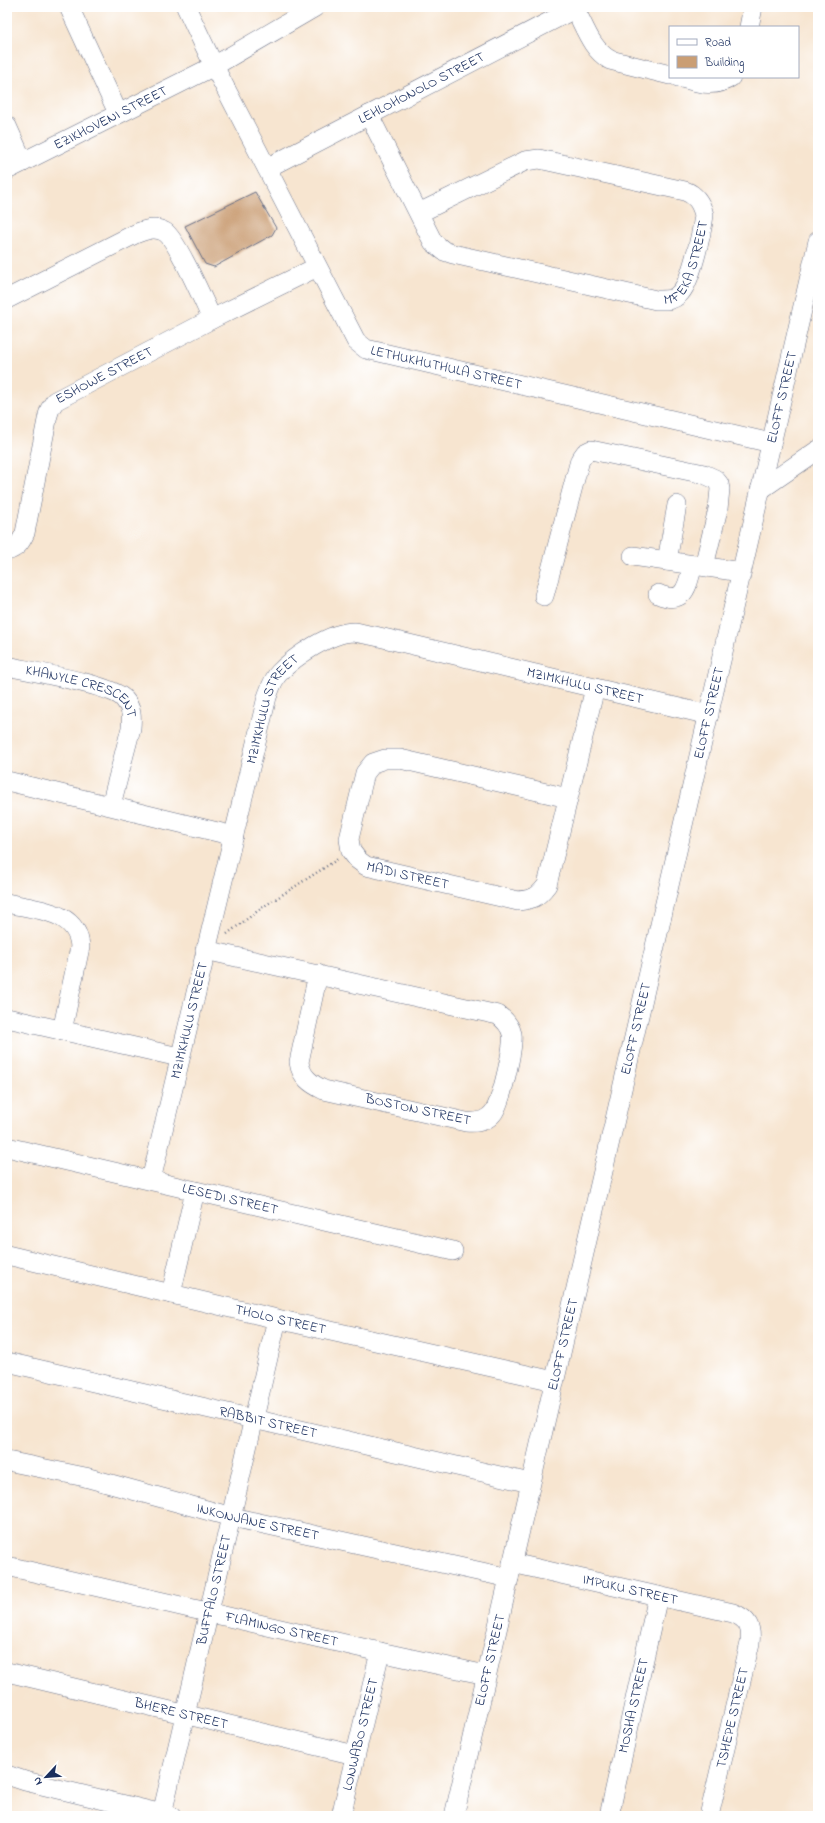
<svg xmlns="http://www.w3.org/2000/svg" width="825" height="1823" font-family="'Indie Flower',sans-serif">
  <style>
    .building { fill: #ca9e74 }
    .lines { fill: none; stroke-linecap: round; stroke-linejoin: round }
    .minor-casing { stroke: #686f86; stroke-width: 20 }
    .path { stroke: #686f86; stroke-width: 2.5; stroke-dasharray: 1 3; stroke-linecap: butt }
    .minor { stroke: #fff; stroke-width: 19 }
    .labels { text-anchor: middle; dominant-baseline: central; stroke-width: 4; stroke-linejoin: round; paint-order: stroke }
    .street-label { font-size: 14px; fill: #1b2f5e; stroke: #fff }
  </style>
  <rect width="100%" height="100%" fill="#fff"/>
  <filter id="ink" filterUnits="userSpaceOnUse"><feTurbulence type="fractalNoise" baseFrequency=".025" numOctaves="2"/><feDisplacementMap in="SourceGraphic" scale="8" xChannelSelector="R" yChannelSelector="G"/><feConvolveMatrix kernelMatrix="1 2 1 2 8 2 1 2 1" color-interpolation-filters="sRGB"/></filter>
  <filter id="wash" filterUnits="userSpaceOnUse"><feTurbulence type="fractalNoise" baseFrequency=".012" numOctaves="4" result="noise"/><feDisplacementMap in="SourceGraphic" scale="16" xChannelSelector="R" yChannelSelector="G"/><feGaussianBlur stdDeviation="0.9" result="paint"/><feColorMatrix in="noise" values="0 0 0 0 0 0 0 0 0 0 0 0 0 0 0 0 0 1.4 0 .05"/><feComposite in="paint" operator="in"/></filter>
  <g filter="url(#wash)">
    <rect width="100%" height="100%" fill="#f7e5d0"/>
    <g id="blocks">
      <polygon class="building" points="255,192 276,228 272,235 214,267 205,264 185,226"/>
    </g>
  </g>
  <g filter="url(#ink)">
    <use href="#blocks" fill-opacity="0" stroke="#686f86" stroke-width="1"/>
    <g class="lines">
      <defs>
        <g id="minor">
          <polyline points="69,7 118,113"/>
          <path id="s1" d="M186,7L214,66L356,341L366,349L771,443"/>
          <path d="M575,9C585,27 591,49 610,60L670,75"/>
          <polyline points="749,27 753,7"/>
          <path d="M678,77C697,82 714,89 731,77"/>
          <path id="s2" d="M369,115L433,242L444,251L453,254L656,300C665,300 673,301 679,294C691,284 702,231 704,215C701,203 696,195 685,191L539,159L525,161L419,213"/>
          <polyline points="7,126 23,162"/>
          <path id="s3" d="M267,168L578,7"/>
          <path id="s4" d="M7,170L214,66L315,7"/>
          <path d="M7,299L135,234C145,230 155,226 165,232C177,240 204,302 212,319"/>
          <polyline points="760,490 818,450"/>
          <path id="s5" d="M7,551C17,548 21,542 25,533L48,415L50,409L55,401L212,319L317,267"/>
          <polyline points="633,556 741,572"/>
          <polyline points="667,561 677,505"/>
          <path d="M658,594C685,606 687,586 693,565"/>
          <polyline points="544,596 580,460 585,453 591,450 704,474 715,479 719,484 720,489 718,509 704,566"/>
          <path id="s6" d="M7,666C29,671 113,685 124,699C132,708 132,717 131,728L111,805"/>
          <polyline points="7,781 234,836"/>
          <path id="s7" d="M568,798L400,759H385L373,763L365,773L349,839L351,851L358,860L366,866L518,901C534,899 537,898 547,885L595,688"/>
          <path d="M7,903C36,910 78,910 80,947L62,1031"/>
          <path d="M205,950L498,1015C505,1020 510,1025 512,1034C514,1047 501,1103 493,1113C486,1122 476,1123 466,1122L324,1090C311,1084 301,1077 299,1062L318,974"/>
          <polyline points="7,1018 179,1057"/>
          <path id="s8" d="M7,1147L453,1251"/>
          <path id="s9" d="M151,1180L267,697C270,689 273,679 279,673C295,656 331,632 354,632C361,633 368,635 375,636L709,715"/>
          <path id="s10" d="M7,1255L277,1319L554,1381"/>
          <polyline points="171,1294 195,1191"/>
          <path id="s11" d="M7,1362L530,1483"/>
          <path id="s12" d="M7,1461L85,1477L232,1517L509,1578"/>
          <path id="s13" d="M512,1563L733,1613C748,1619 752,1627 750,1643L709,1816"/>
          <path id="s14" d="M7,1566L380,1652L486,1675"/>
          <path id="s15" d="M7,1672L355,1755"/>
          <polyline points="7,1775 25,1781 171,1816"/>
          <path id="s16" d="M162,1814L277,1319"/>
          <path id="s17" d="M341,1816L380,1652"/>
          <path id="s18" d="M454,1816L818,241"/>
          <path id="s19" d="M609,1816L658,1596"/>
        </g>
      </defs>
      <use href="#minor" class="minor-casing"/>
      <polyline class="path" points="227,934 263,907 338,859"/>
      <use href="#minor" class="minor"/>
    </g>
  </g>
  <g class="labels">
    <g class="street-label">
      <text stroke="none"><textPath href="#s3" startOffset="174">LEHLOHONOLO STREET</textPath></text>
      <text stroke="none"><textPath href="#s4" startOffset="116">EZIKHOVENI STREET</textPath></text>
      <text stroke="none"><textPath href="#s2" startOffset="429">MFEKA STREET</textPath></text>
      <text stroke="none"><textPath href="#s1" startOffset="470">LETHUKHUTHULA STREET</textPath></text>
      <text stroke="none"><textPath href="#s5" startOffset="218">ESHOWE STREET</textPath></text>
      <text stroke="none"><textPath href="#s18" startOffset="1456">ELOFF STREET</textPath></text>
      <text stroke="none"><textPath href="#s9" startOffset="848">MZIMKHULU STREET</textPath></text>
      <text stroke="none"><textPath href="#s6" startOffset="81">KHANYLE CRESCENT</textPath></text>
      <text stroke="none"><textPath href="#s9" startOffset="488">MZIMKHULU STREET</textPath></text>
      <text stroke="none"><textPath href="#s18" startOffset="1132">ELOFF STREET</textPath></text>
      <text stroke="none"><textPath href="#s7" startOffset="357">MADI STREET</textPath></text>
      <text stroke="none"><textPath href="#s9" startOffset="164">MZIMKHULU STREET</textPath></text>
      <text stroke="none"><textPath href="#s18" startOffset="808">ELOFF STREET</textPath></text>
      <text transform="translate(418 1110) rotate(12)">BOSTON STREET</text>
      <text stroke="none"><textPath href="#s8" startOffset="229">LESEDI STREET</textPath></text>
      <text stroke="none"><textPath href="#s10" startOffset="281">THOLO STREET</textPath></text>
      <text stroke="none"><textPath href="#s18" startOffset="484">ELOFF STREET</textPath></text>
      <text stroke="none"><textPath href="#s11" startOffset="268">RABBIT STREET</textPath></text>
      <text stroke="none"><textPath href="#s12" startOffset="258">INKONJANE STREET</textPath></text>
      <text stroke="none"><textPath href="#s13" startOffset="121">IMPUKU STREET</textPath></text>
      <text stroke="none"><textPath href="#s16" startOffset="230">BUFFALO STREET</textPath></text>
      <text stroke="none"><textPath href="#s14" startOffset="282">FLAMINGO STREET</textPath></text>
      <text stroke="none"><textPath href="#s18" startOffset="160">ELOFF STREET</textPath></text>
      <text stroke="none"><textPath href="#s19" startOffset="113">MOSHA STREET</textPath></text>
      <text stroke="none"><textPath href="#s15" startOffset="179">BHERE STREET</textPath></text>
      <text transform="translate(733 1718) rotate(-77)">TSHEPE STREET</text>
      <text stroke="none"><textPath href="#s17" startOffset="84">LONWABO STREET</textPath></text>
    </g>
  </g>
  <rect width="825" height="1823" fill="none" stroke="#fff" stroke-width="24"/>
  <rect x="669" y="26" width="130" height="52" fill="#ffffff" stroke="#a4acbf"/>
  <rect x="677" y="39" width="20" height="6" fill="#ffffff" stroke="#a4acbf"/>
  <text x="705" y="46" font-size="12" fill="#1b2f5e">Road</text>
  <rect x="677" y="56" width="20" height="12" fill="#ca9e74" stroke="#a4acbf"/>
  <text x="705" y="66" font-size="12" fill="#1b2f5e">Building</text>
  <g transform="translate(46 1777) rotate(244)" stroke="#ffffff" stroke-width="3" paint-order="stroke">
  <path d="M0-3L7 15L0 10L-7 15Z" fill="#1b2f5e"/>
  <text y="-6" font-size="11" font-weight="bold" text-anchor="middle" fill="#1b2f5e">N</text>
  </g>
</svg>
